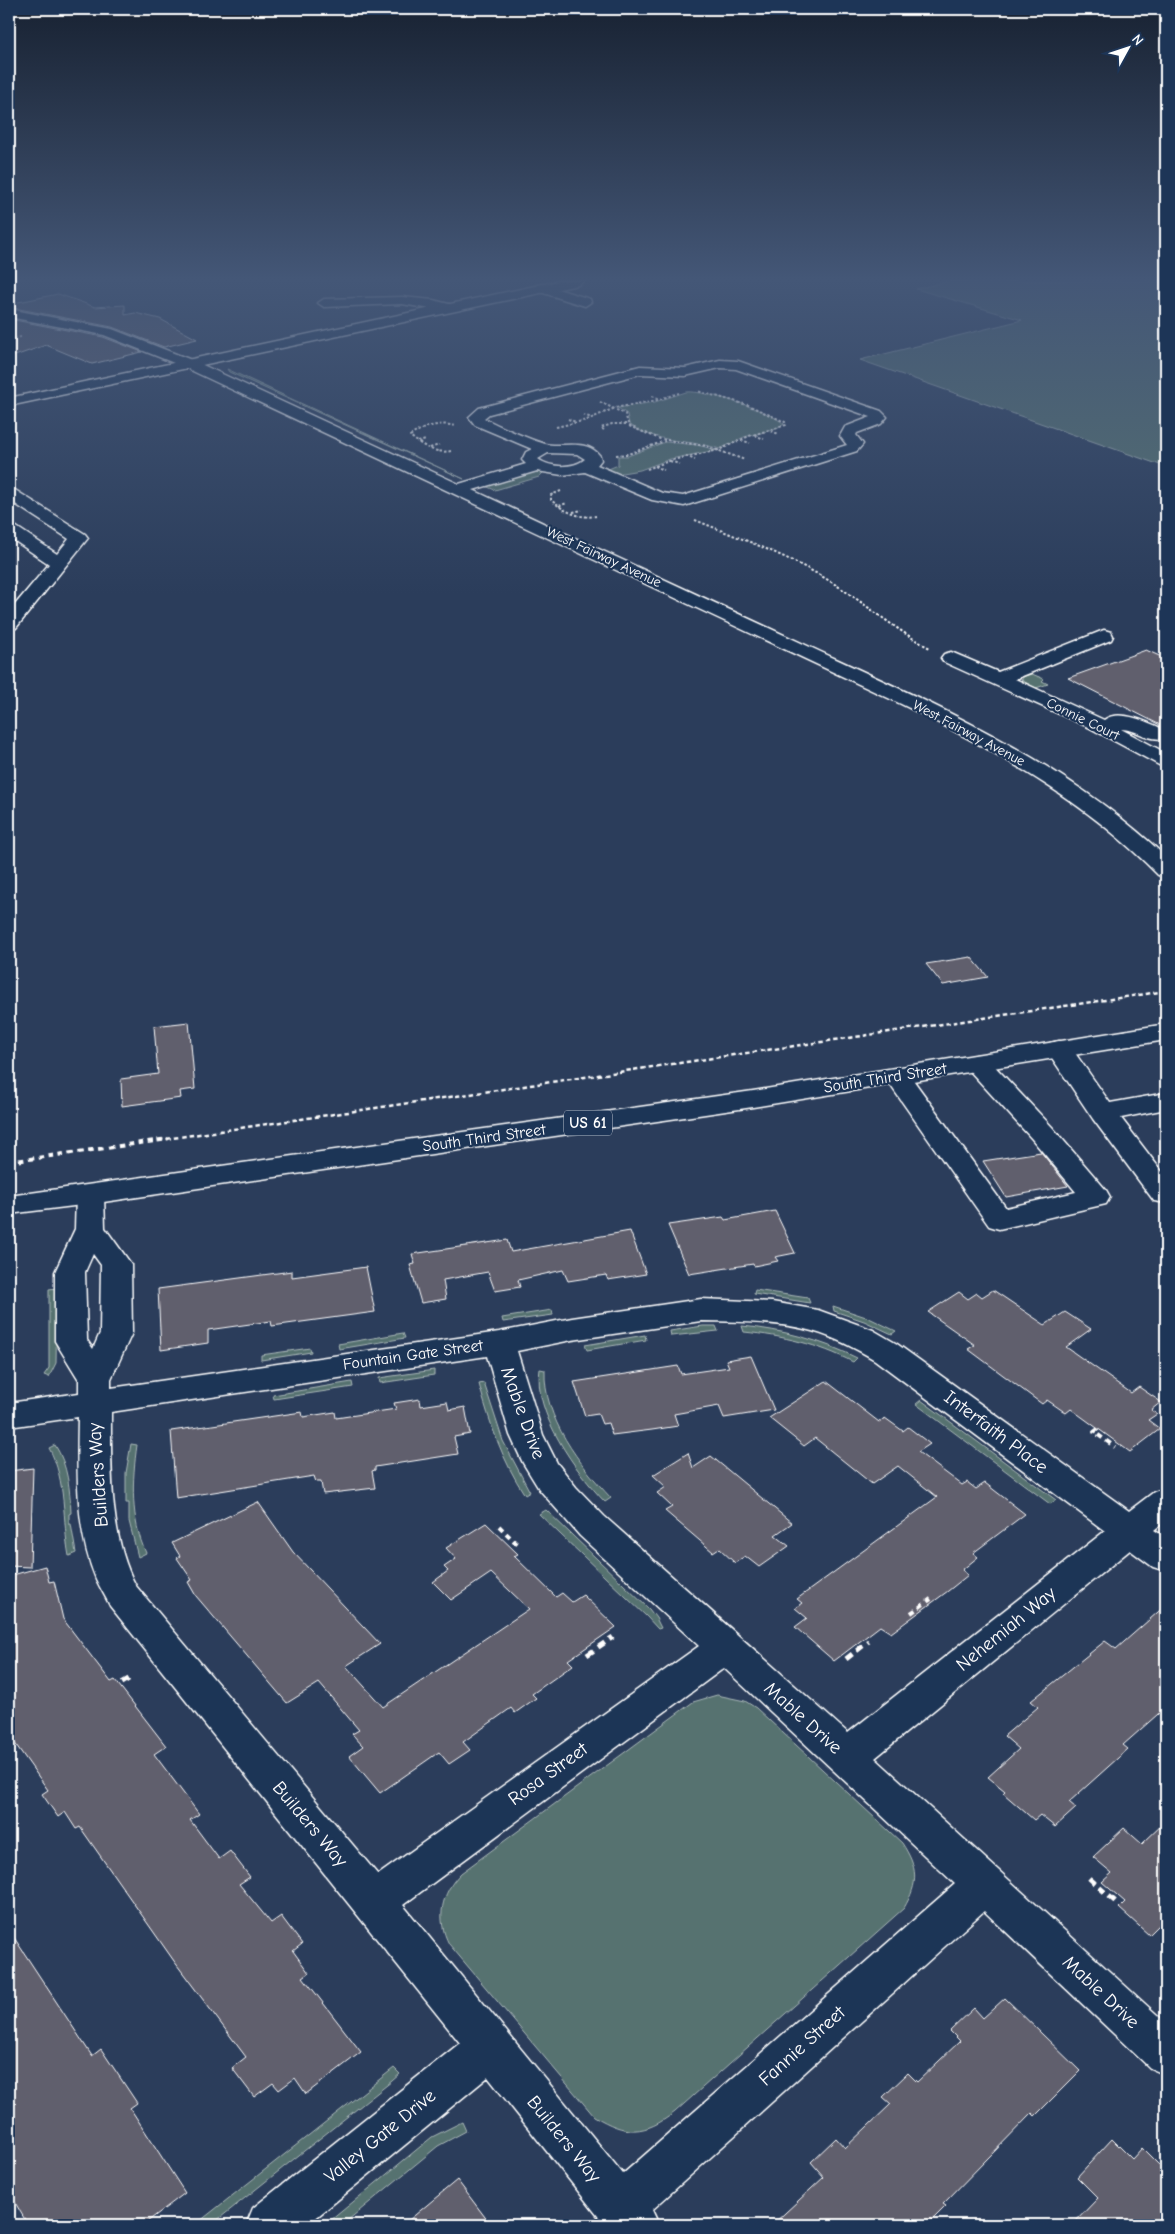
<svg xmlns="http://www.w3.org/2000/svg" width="1175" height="2234" font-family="'Comic Neue',sans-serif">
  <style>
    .green { fill: #567270; stroke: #aab8b8 }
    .building { fill: #615e6d; stroke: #fff }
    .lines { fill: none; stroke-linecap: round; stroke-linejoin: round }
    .minor-casing { stroke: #fff; stroke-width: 3 }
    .major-casing { stroke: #fff; stroke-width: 3 }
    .highway-casing { stroke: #fff; stroke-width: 3 }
    .path-far3 { stroke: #fff; stroke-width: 2; stroke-dasharray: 2.5 2; stroke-linecap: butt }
    .path-far2 { stroke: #fff; stroke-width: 2.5; stroke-dasharray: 4.5 3; stroke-linecap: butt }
    .path-far1 { stroke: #fff; stroke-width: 4; stroke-dasharray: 5.5 4.5; stroke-linecap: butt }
    .path { stroke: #fff; stroke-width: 5; stroke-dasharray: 8 5.5; stroke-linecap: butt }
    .minor { fill: #1d3557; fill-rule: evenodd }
    .major { fill: #1d3557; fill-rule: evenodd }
    .highway { fill: #1d3557; fill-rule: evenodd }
    .labels { text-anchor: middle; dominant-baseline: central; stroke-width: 4.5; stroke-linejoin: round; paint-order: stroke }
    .far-street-label { font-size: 14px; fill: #fff; stroke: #1d3557 }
    .shield { fill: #1d3557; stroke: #bbc2cd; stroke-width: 1 }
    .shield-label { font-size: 15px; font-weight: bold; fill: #fff }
    .street-label { font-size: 16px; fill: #fff; stroke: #1d3557 }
    .near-street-label { font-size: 19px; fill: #fff; stroke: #1d3557 }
  </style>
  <rect width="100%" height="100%" fill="#2b3d5b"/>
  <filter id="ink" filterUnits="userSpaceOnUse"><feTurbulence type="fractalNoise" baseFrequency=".02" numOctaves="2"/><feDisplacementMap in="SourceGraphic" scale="10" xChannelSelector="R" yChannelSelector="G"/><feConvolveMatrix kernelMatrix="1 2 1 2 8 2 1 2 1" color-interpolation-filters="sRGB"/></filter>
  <g filter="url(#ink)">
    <g class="green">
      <polygon points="948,281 1166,281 1166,467 860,360 1022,320 916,289"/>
      <polygon points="227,369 464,479 229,372"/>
      <path d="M686,392C706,390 770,411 784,424L777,429L744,437L720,449C690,439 656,444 629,424L627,414L618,408L655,402Z"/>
      <polygon points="665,442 697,445 717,450 670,459 640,470 616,474 606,470 618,465 618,456 628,456"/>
      <polygon points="533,472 543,473 539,477 495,490 485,486"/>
      <polygon points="1032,674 1044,679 1042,681 1048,684 1036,688 1021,680 1024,676"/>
      <polygon points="57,1288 56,1363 49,1377 44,1375 49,1368 49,1289"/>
      <polygon points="755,1290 808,1298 810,1303 754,1294"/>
      <polygon points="833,1306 869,1318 896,1331 892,1334 864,1321 834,1311"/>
      <polygon points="552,1310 553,1315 503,1322 502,1318"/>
      <polygon points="703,1326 716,1326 718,1331 671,1336 670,1331"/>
      <path d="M742,1326C783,1330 821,1340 857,1358L853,1362C818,1344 783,1336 744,1332Z"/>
      <polygon points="403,1333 405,1338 339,1349 338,1344"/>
      <polygon points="645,1335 646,1340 587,1350 585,1345"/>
      <polygon points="310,1348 311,1352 261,1360 261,1355"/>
      <path d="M540,1369L545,1370C543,1418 580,1465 611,1498L605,1502C577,1473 532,1412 540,1369Z"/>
      <polygon points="434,1370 434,1375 380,1383 379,1378"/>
      <polygon points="352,1382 353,1387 274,1399 273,1395"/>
      <path d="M484,1383L503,1441L530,1492L525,1495C502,1460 490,1424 479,1384Z"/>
      <polygon points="921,1400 1056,1500 1050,1504 916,1404"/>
      <path d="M131,1444L137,1445C132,1480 130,1519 146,1553L138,1557L129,1521V1503H126V1473Z"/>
      <path d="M55,1445C68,1465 70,1490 71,1513L69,1514V1524H71L76,1553L69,1556C62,1520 67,1481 49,1448Z"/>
      <polygon points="546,1510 649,1609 656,1618 661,1628 658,1629 647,1617 539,1514"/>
      <path d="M717,1695L745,1701L756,1708L902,1843C918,1868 919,1882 904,1908L675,2112C644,2136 626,2135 594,2116L449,1944C436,1919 441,1893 461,1873L693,1702Z"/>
      <polygon points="394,2068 400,2074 392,2081 211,2225 195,2225"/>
      <polygon points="462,2122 466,2131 438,2146 342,2225 325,2225 432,2137"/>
    </g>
    <g class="building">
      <polygon points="58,294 95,307 125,305 125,315 135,313 160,319 197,339 164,347 112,327 9,307 9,304"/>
      <polygon points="9,319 103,337 142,352 92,364 46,345 9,358"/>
      <polygon points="1146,650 1166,659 1166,728 1068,678"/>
      <polygon points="971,957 988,977 943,985 926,964"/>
      <polygon points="189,1022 195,1089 180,1091 181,1098 122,1106 121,1079 158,1074 154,1026"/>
      <polygon points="1041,1152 1068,1186 1006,1197 983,1161"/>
      <polygon points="775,1211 795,1253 775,1257 778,1261 754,1266 753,1264 689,1274 668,1225 723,1217 725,1220"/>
      <polygon points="630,1231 646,1274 608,1280 606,1275 568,1281 563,1270 518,1280 520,1287 495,1291 488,1272 443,1280 446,1299 421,1303 410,1265 415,1264 412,1254 507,1240 511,1252"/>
      <polygon points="366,1267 375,1312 272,1326 271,1321 208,1330 208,1343 161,1350 158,1289 292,1271 292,1277"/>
      <polygon points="993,1290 1045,1325 1065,1312 1091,1329 1066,1347 1131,1393 1139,1387 1161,1402 1151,1410 1157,1414 1148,1420 1160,1429 1130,1452 1071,1409 1066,1413 1047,1400 1042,1404 968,1349 975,1345 928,1312 959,1292 968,1299 977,1293 982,1297"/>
      <polygon points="751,1356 774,1410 724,1418 719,1406 674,1414 678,1426 652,1430 612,1435 608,1423 602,1424 598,1414 585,1416 574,1382 678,1366 681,1374 729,1367 726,1360"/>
      <polygon points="826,1381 879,1422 885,1418 903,1431 908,1427 930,1444 918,1452 962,1485 967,1482 976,1489 985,1483 1025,1514 973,1553 978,1557 962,1570 968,1575 948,1591 891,1633 880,1626 834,1661 795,1627 807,1618 795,1608 802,1603 797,1599 937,1497 898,1466 872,1484 815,1438 804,1446 769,1418"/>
      <polygon points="420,1399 421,1406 447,1402 449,1410 465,1407 470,1434 454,1437 458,1454 375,1467 375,1470 372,1471 375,1488 323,1494 321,1482 316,1482 314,1476 176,1498 171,1431 302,1412 303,1417 335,1412 336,1418 396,1409 394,1403"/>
      <polygon points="688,1453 693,1468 711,1456 792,1523 775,1535 789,1546 759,1567 745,1556 735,1563 719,1548 713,1552 665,1511 672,1507 657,1493 666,1487 653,1475"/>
      <polygon points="33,1468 30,1567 9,1566 9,1471"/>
      <polygon points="258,1502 293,1552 380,1644 346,1666 383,1707 529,1609 491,1573 451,1600 433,1582 448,1571 444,1567 456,1559 446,1548 486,1523 518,1554 514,1556 556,1597 562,1593 572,1602 583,1595 616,1627 568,1660 573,1665 532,1694 536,1698 515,1713 511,1708 463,1742 470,1750 449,1764 439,1752 380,1793 349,1756 363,1746 352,1734 359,1730 319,1683 287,1703 196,1596 188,1582 192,1580 177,1558 180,1556 172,1543"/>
      <polygon points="45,1566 49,1582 54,1581 63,1619 111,1682 115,1680 166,1746 154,1754 199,1814 190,1820 219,1859 230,1851 250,1877 239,1884 271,1923 281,1916 302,1944 293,1951 309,1973 303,1977 361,2052 306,2094 295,2078 279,2090 273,2083 254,2097 232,2068 246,2057 174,1961 80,1827 76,1829 65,1812 58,1817 42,1794 48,1790 9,1735 9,1576"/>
      <polygon points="1166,1605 1166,1707 1123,1745 1128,1749 1069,1802 1076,1808 1055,1827 1040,1815 1034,1820 1003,1793 1005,1791 988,1777 1019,1749 1004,1736 1038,1707 1031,1701 1105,1641 1116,1649"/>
      <polygon points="1166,1821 1166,1918 1149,1935 1119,1908 1125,1902 1102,1882 1112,1873 1093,1857 1124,1828 1142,1844"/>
      <polygon points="9,1930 92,2056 101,2049 137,2103 130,2108 185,2193 143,2225 28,2225 9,2192"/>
      <polygon points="1005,1998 1080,2071 1035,2116 1032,2113 943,2204 946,2206 927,2225 772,2225 824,2177 811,2162 836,2138 845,2148 891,2104 883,2097 908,2073 917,2082 960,2041 950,2031 974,2008 983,2018"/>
      <polygon points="1112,2139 1132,2159 1142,2148 1166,2172 1166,2225 1072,2225 1098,2198 1077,2177"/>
      <polygon points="457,2180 491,2225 403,2225"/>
    </g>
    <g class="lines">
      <defs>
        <g id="minor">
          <polygon points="541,284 590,299 591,302 585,306 537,291 535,288 537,285"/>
          <polygon points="402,297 433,300 453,305 455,308 448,312 402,304 324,307 318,303 324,299"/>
          <path d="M9,309L112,329L194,361L459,484L526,464L522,460L526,452L532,449L475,425L469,417L479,408L640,366L685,368L720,360L738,361L881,411L887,417L881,424L857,433L856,435L863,444L857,451L684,506L652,500L585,472L562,475L537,471L473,490C585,543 698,595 810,647C935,705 1065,761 1166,857V877L1158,875C1087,801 992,749 901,704L184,367L104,335L9,317ZM720,368L736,369L871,417L845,427L840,436L847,445L683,496L662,493L597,465L601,460L600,456C587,438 562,448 545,444C529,439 498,426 484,418L489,414L640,374L685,376ZM548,453L577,454L585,459C573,469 550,468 538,459Z"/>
          <polygon points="9,488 15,490 85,534 88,538 16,628 9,630 9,612 49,564 9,537 9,525 15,526 57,554 69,539 9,500"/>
          <path d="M1104,630L1111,632L1113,636L1111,640L1015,679L1104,720C1119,708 1150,723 1165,730V738C1149,742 1137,729 1121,729L1166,753V767L1159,765L1090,728L944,662L941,658L944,654L951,652L998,672Z"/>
          <polygon points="1059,1041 1068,1043 1110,1103 1166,1093 1166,1109 1121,1118 1166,1177 1166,1203 1154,1201 1093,1119 1046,1049 1050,1043"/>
          <polygon points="977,1055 986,1057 1052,1127 1106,1190 1110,1197 1106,1204 999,1229 989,1226 884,1076 888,1070 897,1068 906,1070 1006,1208 1076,1192 1032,1139 968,1069 964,1063 968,1057"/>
          <path d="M90,1186L100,1188L104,1195L105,1228L131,1264L132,1333L111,1379V1388L499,1332L572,1318L701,1299L772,1302L818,1310L873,1330L897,1344L1129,1511L1154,1492L1166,1488V1520L1154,1530L1166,1538V1571L1153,1567L1130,1550L875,1758L1166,2023V2075L1150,2068L984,1911L652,2210L659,2225H605L488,2077L307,2225H246L253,2208L460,2043L110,1606C106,1597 100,1588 96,1579C75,1529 77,1470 78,1417L9,1427V1403L79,1393V1380L55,1341V1272L75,1229L76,1195L80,1188ZM93,1254L101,1265L100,1333L93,1349L87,1340L85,1272ZM701,1321C738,1322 776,1321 812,1331C834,1337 855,1348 875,1360L1105,1531L848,1733L604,1516L576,1487L557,1463L543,1435L517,1351L572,1340ZM487,1356L510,1435L523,1463L539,1489L580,1536L699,1646L378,1875L136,1586C109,1536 111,1467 111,1412ZM724,1668L955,1884L623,2174L403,1905Z"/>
        </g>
        <polygon id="major" points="558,281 584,281 578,285 9,406 9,398"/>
        <polygon id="highway" points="1166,1024 1166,1040 753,1107 90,1204 9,1214 9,1196 753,1091"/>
      </defs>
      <use href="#minor" class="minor-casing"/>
      <use href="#major" class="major-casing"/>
      <use href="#highway" class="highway-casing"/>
      <g class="path-far3">
        <polyline points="10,339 21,337"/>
        <polyline points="652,396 661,399"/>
        <polyline points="600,402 625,414 629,426 660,439 706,446 745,460"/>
        <polyline points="583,415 592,418"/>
        <polyline points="568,419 576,422"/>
        <polyline points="556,427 587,420 615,408 657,400 679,393"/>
        <polyline points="604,430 601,428 612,424 627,424"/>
        <polyline points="771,431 779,434"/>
        <polyline points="755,435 764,439"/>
        <polyline points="741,440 750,443"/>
        <polyline points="418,442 426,440"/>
        <polyline points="430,448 439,445"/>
        <path d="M451,451C435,454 422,446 410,436C424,426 440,422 456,426"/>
        <polyline points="616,455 628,454 665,441"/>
        <polyline points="686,456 695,460"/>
        <polyline points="670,461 679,464"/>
        <polyline points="655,466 664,470"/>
        <polyline points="647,469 672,460 719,450 749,436 786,425 785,422 748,405 697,391"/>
        <path d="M561,491L551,495V500C564,511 578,519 596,516"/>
        <polyline points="559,506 567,503"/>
        <polyline points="573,512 582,510"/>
        <path d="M695,520C740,538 786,555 828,580C863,601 893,629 930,648"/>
      </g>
      <polyline class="path-far2" points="159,1140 1166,991"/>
      <g class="path-far1">
        <polyline points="9,1162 168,1139"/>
        <polyline points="1098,1429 1094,1432 1115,1447"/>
        <polyline points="499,1526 518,1545"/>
        <polyline points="911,1613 931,1599"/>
      </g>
      <g class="path">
        <polyline points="587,1655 613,1637"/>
        <polyline points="846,1659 869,1641"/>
        <polyline points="122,1683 132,1677"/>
        <polyline points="1089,1878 1118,1904"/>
      </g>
      <use href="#minor" class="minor"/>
      <use href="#major" class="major"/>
      <use href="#highway" class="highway"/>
    </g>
  </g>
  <linearGradient id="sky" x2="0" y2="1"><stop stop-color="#182232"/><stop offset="0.47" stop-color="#445777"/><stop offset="1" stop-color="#445777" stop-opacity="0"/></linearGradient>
  <rect width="1175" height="594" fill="url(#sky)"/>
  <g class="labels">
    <g class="far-street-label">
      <text transform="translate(604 557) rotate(25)">West Fairway Avenue</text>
      <text transform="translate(1083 719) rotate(26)">Connie Court</text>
      <text transform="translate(969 733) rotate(28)">West Fairway Avenue</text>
    </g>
    <rect class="shield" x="564" y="1110.5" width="48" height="25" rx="4"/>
    <g class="shield-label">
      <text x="588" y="1123">US 61</text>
    </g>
    <g class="street-label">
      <text transform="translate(885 1078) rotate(-9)">South Third Street</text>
      <text transform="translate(484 1138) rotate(-8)">South Third Street</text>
      <text transform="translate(413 1355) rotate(-8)">Fountain Gate Street</text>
    </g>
    <g class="near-street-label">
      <text transform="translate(523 1413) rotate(70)">Mable Drive</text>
      <text transform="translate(996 1432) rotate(37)">Interfaith Place</text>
      <text transform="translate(98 1475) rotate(-94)">Builders Way</text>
      <text transform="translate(1006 1629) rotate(-39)">Nehemiah Way</text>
      <text transform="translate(803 1718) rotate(42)">Mable Drive</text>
      <text transform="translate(548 1774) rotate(-36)">Rosa Street</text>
      <text transform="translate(310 1824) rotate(50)">Builders Way</text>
      <text transform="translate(1101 1992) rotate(43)">Mable Drive</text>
      <text transform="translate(802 2046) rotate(-42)">Fannie Street</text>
      <text transform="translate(380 2136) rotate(-39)">Valley Gate Drive</text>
      <text transform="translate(564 2139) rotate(51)">Builders Way</text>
    </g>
  </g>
  <rect width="1175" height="2234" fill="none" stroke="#1d3557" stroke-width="30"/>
  <rect x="15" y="15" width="1145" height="2204" fill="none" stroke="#fff" stroke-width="2" filter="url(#ink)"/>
  <g transform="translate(1128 48) rotate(50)" stroke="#1d3557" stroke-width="4" paint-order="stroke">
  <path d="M0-4L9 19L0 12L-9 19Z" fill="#ffffff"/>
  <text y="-8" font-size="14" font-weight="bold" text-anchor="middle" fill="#ffffff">N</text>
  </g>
</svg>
